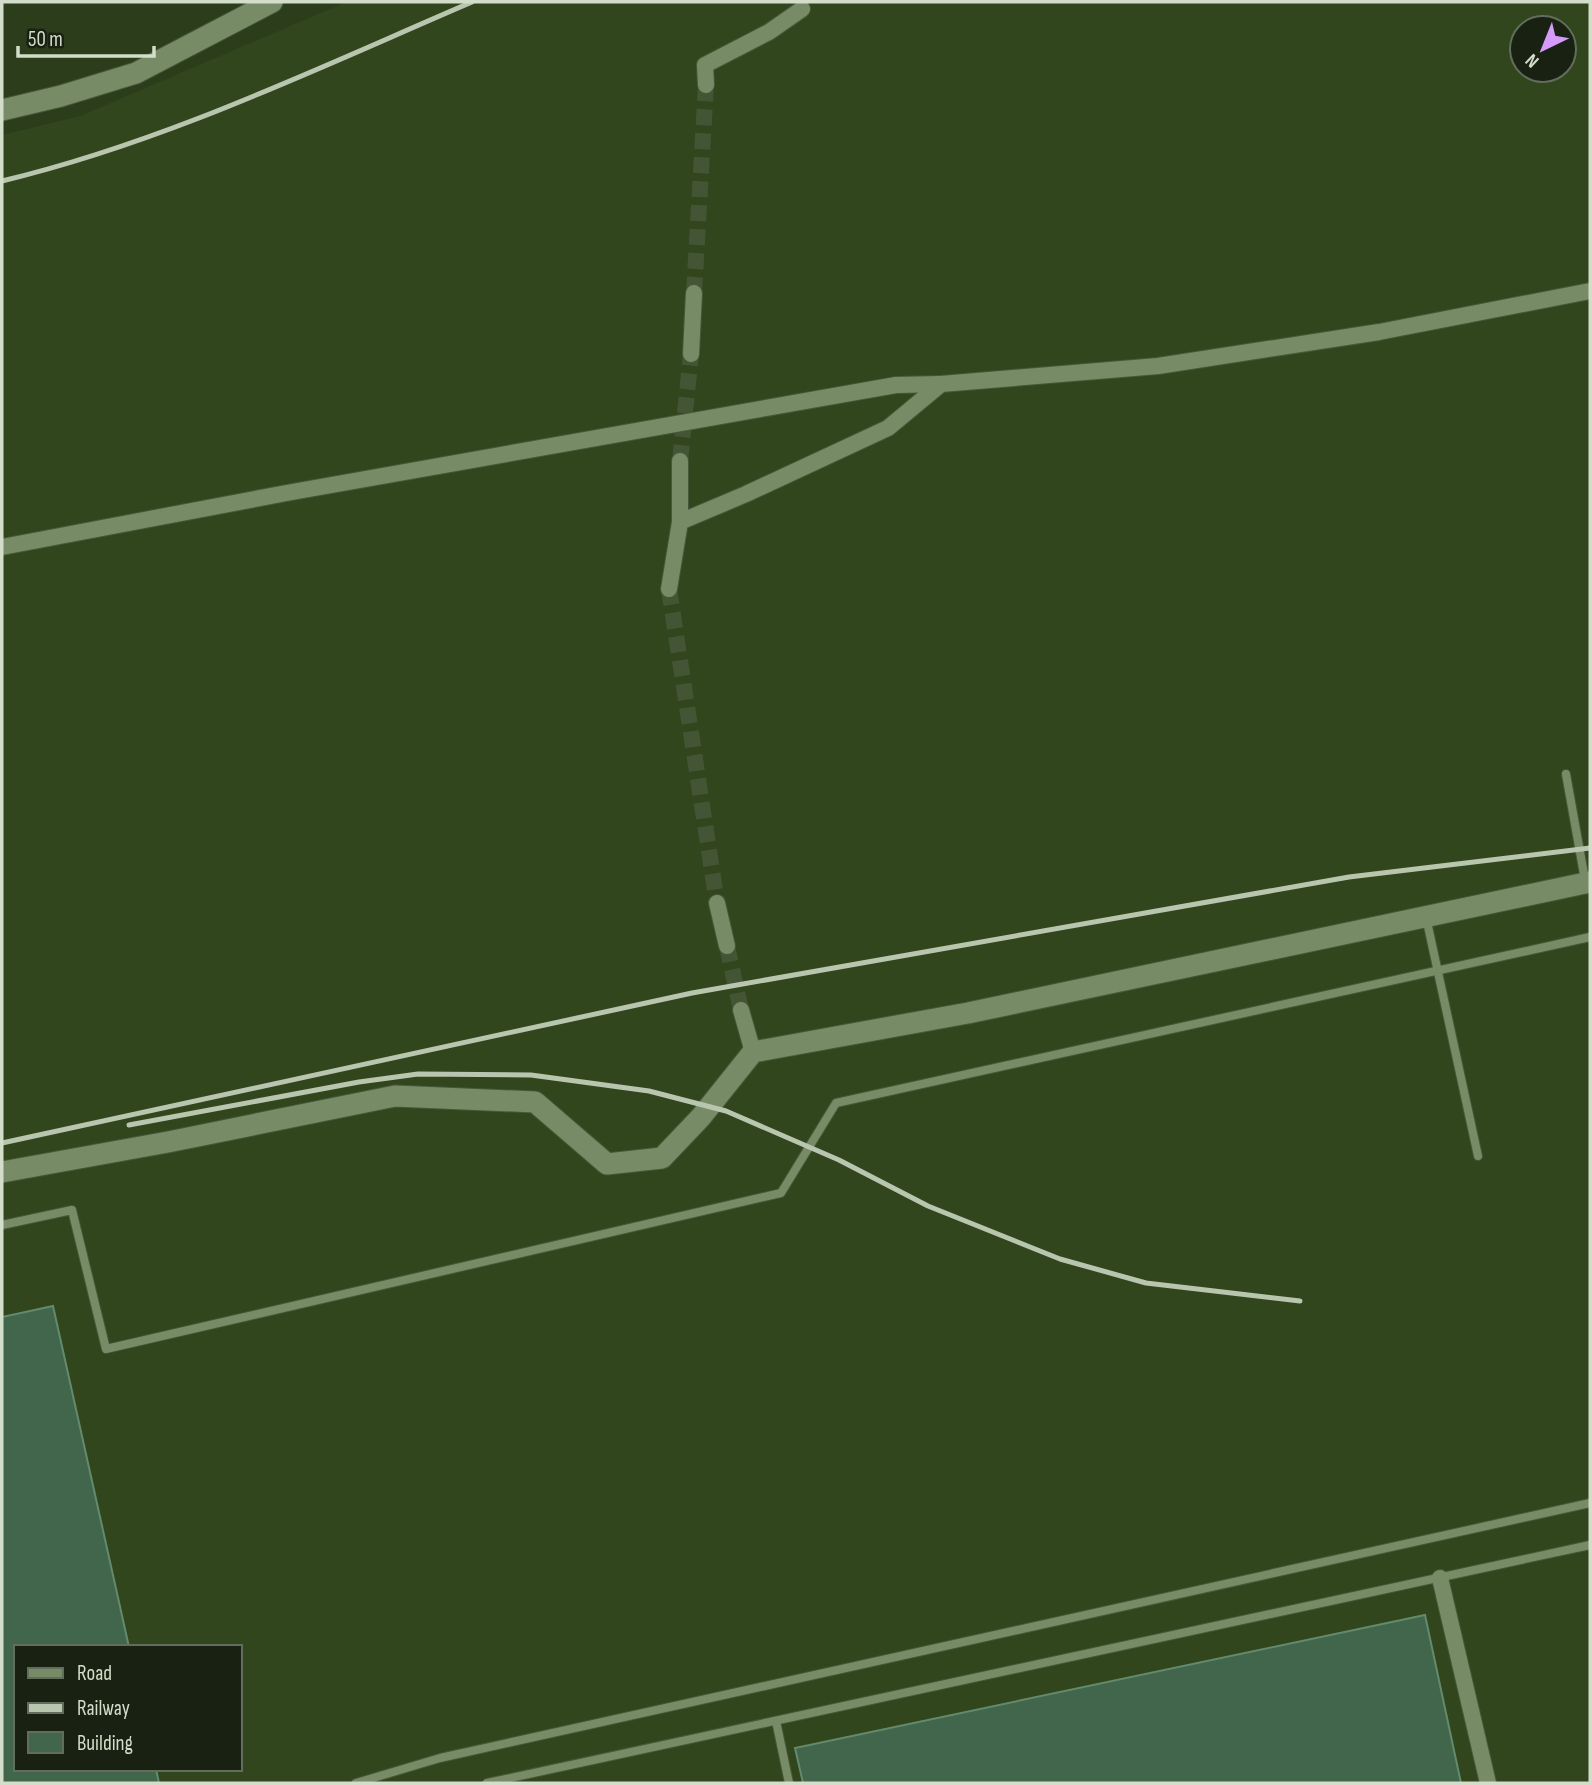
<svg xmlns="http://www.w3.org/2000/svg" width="1592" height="1785" font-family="'Sofia Sans Condensed',sans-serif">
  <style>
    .built { fill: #31461d; fill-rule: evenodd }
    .building { fill: #42664b; stroke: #648a6d; stroke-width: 2 }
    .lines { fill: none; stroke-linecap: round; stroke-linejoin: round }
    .street-tunnel { stroke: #445535; stroke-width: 16; stroke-dasharray: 16 8; stroke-linecap: butt }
    .lane-casing { stroke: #48583a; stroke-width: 10 }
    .street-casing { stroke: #48583a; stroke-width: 18 }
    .secondary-casing { stroke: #48583a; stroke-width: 23 }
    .lane { stroke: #778c66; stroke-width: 8 }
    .street { stroke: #778c66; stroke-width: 16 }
    .secondary { stroke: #778c66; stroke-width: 21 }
    .rail { stroke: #b9c6af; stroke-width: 5 }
  </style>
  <rect width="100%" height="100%" fill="#2b3d1b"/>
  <path class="built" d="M346,2H1590V1783H2V135L80,116ZM1522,28H1564V70H1522ZM16,1647H240V1769H16Z"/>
  <g class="building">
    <polygon points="53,1306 129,1647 16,1647 16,1769 156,1769 159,1783 2,1783 2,1317"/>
    <polygon points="1425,1615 1461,1783 803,1783 795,1748"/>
  </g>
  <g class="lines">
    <g class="street-tunnel">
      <polyline points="694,293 706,85"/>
      <polyline points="680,461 691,354"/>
      <polyline points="669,589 717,903"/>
      <polyline points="727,946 741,1010"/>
    </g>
    <defs>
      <g id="lane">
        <polyline points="1566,774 1585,880"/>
        <polyline points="1426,917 1478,1156"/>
        <polyline points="2,1225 72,1210 106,1349 781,1193 836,1103 1590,937"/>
        <polyline points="776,1721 789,1783"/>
        <polyline points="356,1783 440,1758 1590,1503"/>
        <polyline points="487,1783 1590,1545"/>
      </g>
      <g id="street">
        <polyline points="706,85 705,65 769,32 802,9"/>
        <polyline points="691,354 694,293"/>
        <polyline points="680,522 746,494 888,428 941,384 1158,366 1379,332 1590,291"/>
        <polyline points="2,547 292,492 896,385 941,384"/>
        <polyline points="669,589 680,522 680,461"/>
        <polyline points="717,903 727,946"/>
        <polyline points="741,1010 753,1052"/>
        <polyline points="1440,1578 1488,1783"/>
      </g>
      <g id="secondary">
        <polyline points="2,110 61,96 136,73 272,2"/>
        <polyline points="2,1172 168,1142 395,1096 535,1102 607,1164 662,1158 701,1117 753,1052 968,1013 1590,882"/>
      </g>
    </defs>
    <use href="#lane" class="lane-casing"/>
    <use href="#street" class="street-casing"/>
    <use href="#secondary" class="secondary-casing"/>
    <use href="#lane" class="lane"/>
    <use href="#street" class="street"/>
    <use href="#secondary" class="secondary"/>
    <g class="rail">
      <path d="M2,181C165,142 318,68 472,2"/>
      <polyline points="129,1125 359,1082 418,1074 531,1075 649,1091 726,1111 839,1160 928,1206 1060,1259 1146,1283 1300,1301"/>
      <polyline points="2,1143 692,993 1349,877 1590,848"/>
    </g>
  </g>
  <rect width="1592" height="1785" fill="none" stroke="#d2dec9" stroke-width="7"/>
  <rect x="14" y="1645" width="228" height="126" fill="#192112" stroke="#636d5b" stroke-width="2"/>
  <rect x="28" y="1668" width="35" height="10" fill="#778c66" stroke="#636d5b" stroke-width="2"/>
  <text x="77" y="1680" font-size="21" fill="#d2dec9">Road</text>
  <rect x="28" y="1703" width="35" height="10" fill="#b9c6af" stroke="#636d5b" stroke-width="2"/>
  <text x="77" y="1715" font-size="21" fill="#d2dec9">Railway</text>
  <rect x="28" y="1732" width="35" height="21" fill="#42664b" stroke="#636d5b" stroke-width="2"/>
  <text x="77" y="1750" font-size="21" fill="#d2dec9">Building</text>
  <g transform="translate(1543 49) rotate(223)"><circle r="33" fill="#192112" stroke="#636d5b" stroke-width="2"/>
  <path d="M0-5L12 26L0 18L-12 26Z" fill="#d69bfa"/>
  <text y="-10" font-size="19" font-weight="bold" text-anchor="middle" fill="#d2dec9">N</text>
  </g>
  <path d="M18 46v10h136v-10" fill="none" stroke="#d2dec9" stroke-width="3.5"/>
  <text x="28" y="46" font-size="21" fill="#d2dec9" stroke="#192112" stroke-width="5" paint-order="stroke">50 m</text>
</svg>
